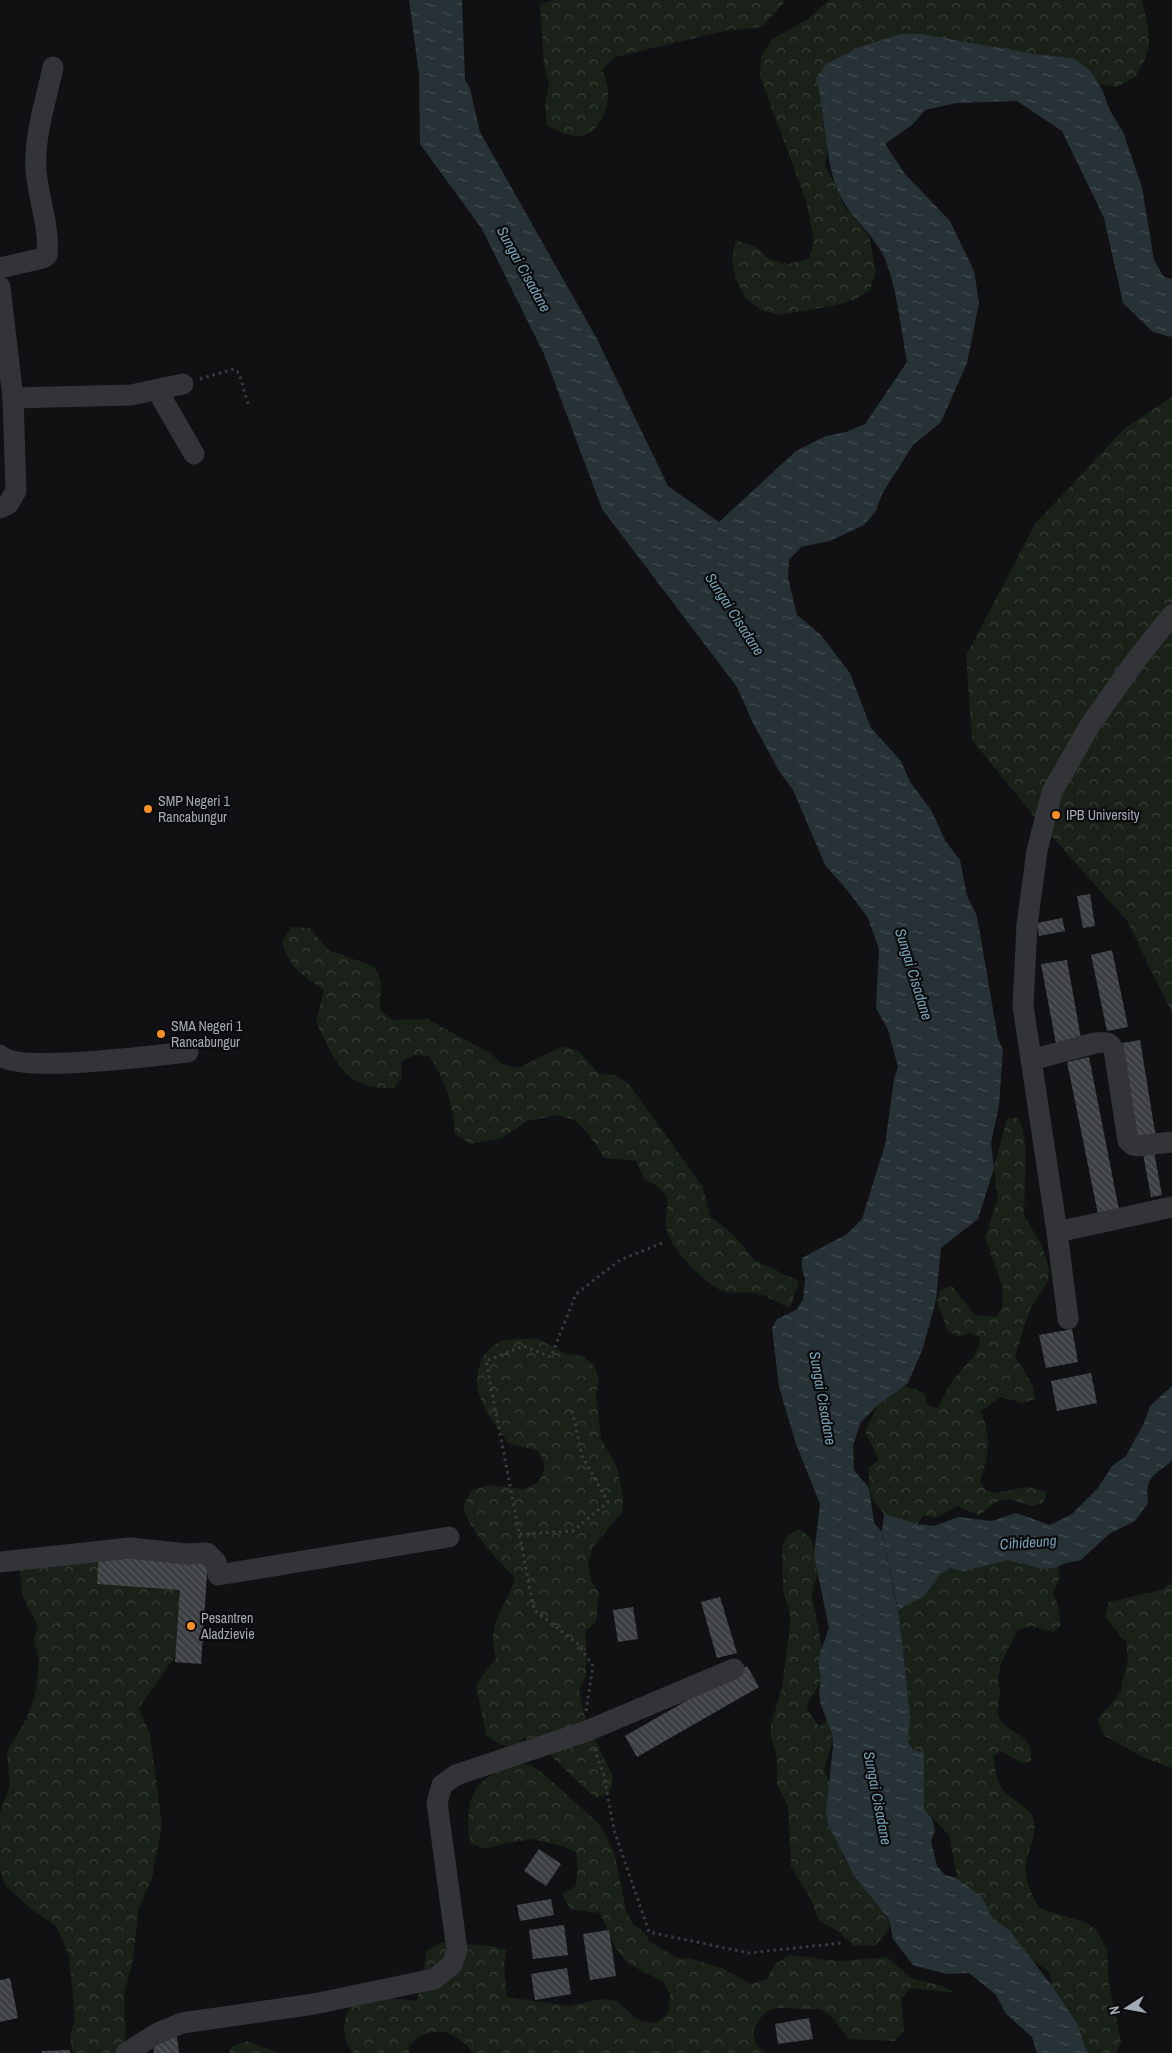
<svg xmlns="http://www.w3.org/2000/svg" width="1172" height="2053" font-family="'Archivo Narrow',sans-serif">
  <style>
    .forest { fill: url(#forest-crowns) }
    .water { fill: url(#water-ripples) }
    .building { fill: url(#building-back-hatch) }
    .lines { fill: none; stroke-linecap: round; stroke-linejoin: round }
    .path { stroke: #383b3f; stroke-width: 3; stroke-dasharray: 2.5 4; stroke-linecap: butt }
    .minor { stroke: #323438; stroke-width: 21 }
    .poi-dot { fill: #f88f24; stroke: #0c0c0e; stroke-width: 2 }
    .labels { text-anchor: middle; dominant-baseline: central; stroke-width: 4.5; stroke-linejoin: round; paint-order: stroke }
    .poi-label { font-size: 14px; fill: #a2aab4; stroke: #0c0c0e; text-anchor: start }
    .water-label { font-size: 15px; font-style: italic; fill: #779fb1; stroke: #0c0c0e }
  </style>
  <defs>
    <pattern id="forest-crowns" width="20" height="18" patternUnits="userSpaceOnUse" patternTransform="scale(1.25)"><rect width="20" height="18" fill="#192119"/><path d="M2 6a3 3 0 1 1 6 0M12 15a3 3 0 1 1 6 0" fill="none" stroke="#373f38"/></pattern>
    <pattern id="water-ripples" width="26" height="14" patternUnits="userSpaceOnUse" patternTransform="scale(1.25)"><rect width="26" height="14" fill="#273237"/><path d="M2 4q2-2 4 0t4 0M15 11q2-2 4 0t4 0" fill="none" stroke="#434d52"/></pattern>
    <pattern id="building-back-hatch" width="6" height="6" patternUnits="userSpaceOnUse" patternTransform="scale(1.25)"><rect width="6" height="6" fill="#3d4043"/><path d="M-1 5l2 2M0 0l6 6M5-1l2 2" fill="none" stroke="#56595c"/></pattern>
  </defs>
  <rect width="100%" height="100%" fill="#111113"/>
  <g class="forest">
    <path d="M555,0H786L762,27L724,31L615,57L602,70C604,76 607,82 608,89C610,106 600,134 580,136C568,137 557,130 547,125L545,105L549,84L544,65L540,4Z"/>
    <polygon points="829,0 1142,0 1148,27 1149,45 1144,62 1135,77 1117,87 1021,73 828,145 825,167 835,184 843,205 869,236 876,271 870,290 854,300 836,305 780,315 761,310 745,298 736,279 732,259 736,240 755,246 769,259 788,264 809,259 814,240 806,201 760,76 761,55 773,39 808,19"/>
    <polygon points="1172,397 1172,1013 1127,921 1033,815 972,740 966,656 1035,524 1124,429"/>
    <path d="M292,927L309,928L329,950L375,967L381,981L380,1010L392,1020L427,1019L490,1053L502,1064L518,1068L563,1046L579,1051L599,1074L615,1075L629,1084L703,1187L710,1216L734,1235L754,1260L799,1281L790,1308C780,1305 769,1296 759,1294C744,1290 730,1297 715,1287C700,1278 676,1252 669,1237C657,1210 685,1198 645,1180L636,1161L605,1158L586,1131L574,1120L558,1115L527,1121L502,1138L470,1144L455,1134C454,1108 445,1078 429,1056L414,1055L401,1062L402,1077L394,1088C344,1091 335,1060 316,1022L324,990C300,974 290,969 282,941Z"/>
    <path d="M1007,1118H1018L1023,1129L1026,1152L1024,1215L1042,1246L1049,1269L1048,1281L1029,1311L1015,1356L1033,1386L1035,1399L1023,1403L1001,1397L981,1411C991,1440 990,1452 980,1481L985,1490L995,1493L1027,1487L1047,1492L1043,1503L1031,1506L1009,1499L998,1501L979,1515L957,1506L935,1518L924,1515L917,1524H894C872,1501 868,1499 869,1467L878,1461C876,1450 869,1442 865,1431L878,1405L876,1394L890,1384L915,1389L925,1394L927,1405L938,1408C942,1400 946,1391 951,1383C962,1366 979,1359 980,1337L970,1333L958,1336L948,1331L936,1300L941,1289L952,1286L975,1315L996,1317L1002,1308L1003,1288L985,1237L998,1198L994,1168Z"/>
    <path d="M537,1338L565,1354L583,1356L595,1367L599,1381L596,1395L601,1439L617,1467L623,1497L622,1513L593,1547L588,1565L591,1580L599,1593L596,1622L586,1631V1676L579,1689L585,1718L613,1777L610,1792L597,1798C571,1780 553,1750 524,1738L514,1747L499,1744L486,1735L476,1685L496,1658C485,1621 506,1610 515,1578C494,1556 474,1537 463,1508L471,1491L488,1485L524,1489L539,1482L545,1466L539,1451L508,1443C500,1430 486,1415 481,1400C472,1378 479,1350 502,1341C512,1338 527,1339 537,1338Z"/>
    <path d="M798,1529C820,1539 812,1555 818,1575L813,1586L812,1596L822,1648L818,1659L821,1681L806,1707L819,1727L828,1719C836,1745 830,1746 824,1770L838,1801L832,1823L843,1857L854,1876L889,1919V1929L876,1945L854,1946L838,1931L819,1921L811,1899L791,1867L788,1806L777,1784V1759L771,1737V1724L782,1688L790,1625V1613L783,1590L782,1548L787,1536Z"/>
    <polygon points="148,1553 188,1597 185,1628 174,1658 139,1708 150,1735 162,1825 151,1881 139,1908 132,1965 124,1993 126,2053 73,2053 70,2037 75,2019 69,1955 56,1926 30,1908 5,1885 0,1870 0,1813 10,1785 7,1751 27,1718 35,1696 39,1660 34,1640 38,1626 23,1597 19,1565"/>
    <path d="M1001,1558L1058,1565L1060,1576L1053,1595L1058,1604L1061,1625L1053,1632L1031,1626L1018,1630C1010,1645 998,1663 998,1681C998,1685 1000,1688 1000,1692C999,1702 994,1713 1002,1722C1017,1739 1033,1733 1031,1762L1021,1763L1002,1751L993,1756C995,1767 996,1781 1003,1790C1011,1800 1030,1807 1033,1818C1038,1834 1028,1848 1026,1864C1024,1878 1032,1896 1039,1908L1087,1923L1096,1930L1107,1949L1109,1984L1121,2042L1116,2053H1081L1052,1986L1049,1972L1031,1959L1018,1958L960,1891L949,1835L924,1809L914,1751L908,1742L892,1627L900,1603L933,1569Z"/>
    <polygon points="1172,1582 1172,1768 1145,1758 1103,1735 1098,1719 1120,1693 1128,1659 1126,1642 1105,1617 1109,1602 1161,1590"/>
    <path d="M514,1763L530,1765L543,1773L600,1825L614,1852L626,1910L633,1924L645,1933L649,1941L675,1957L692,1959L722,1968L751,1984L767,1979L775,1964L790,1955L838,1961L887,1957L911,1978L942,1986L956,1993L910,1988L901,1999L904,2030L895,2041L849,2039C843,2032 837,2022 829,2015C819,2006 811,2010 800,2009C774,2007 764,2006 753,2032L757,2046L768,2053H473C455,2029 430,2023 409,2046V2053H353C338,2032 344,2014 358,1995L417,2001L427,1950L443,1942L491,1946L507,1950L504,1964L507,1997L568,2006L601,1999L616,2001L640,2021L656,2023L668,2013L670,1995L663,1981C644,1972 624,1965 614,1945C609,1934 606,1924 600,1913L570,1909L562,1894L576,1886L578,1868L576,1852L562,1846L532,1839L501,1844L487,1849L471,1844C466,1824 466,1796 483,1781C491,1774 504,1769 514,1763Z"/>
    <polygon points="247,2041 279,2053 229,2053 231,2047"/>
  </g>
  <g class="water">
    <path d="M409,0H462L465,79L470,89L480,132L597,339L668,486L719,522L796,451L826,436L846,432L865,424L907,362C902,334 895,274 881,251C867,227 847,216 836,186C824,152 826,113 816,78L826,64L862,46L901,34H921L1034,54L1072,58L1089,69L1103,91L1109,109L1123,132L1142,187L1154,260L1164,277L1172,279V337L1153,332L1123,303L1104,218L1062,131L1017,101L956,103L925,110L913,124L885,144L905,174L950,221L974,271L979,303L967,363L941,422L913,445L882,494L876,511L864,525L830,541L801,547L789,560L788,578L797,615L820,634L850,673L871,728L901,761L910,782L931,810L946,842L960,860L967,896L977,916L998,1039L1003,1050L999,1105L991,1143L994,1168L978,1219L941,1248L936,1300L923,1348L908,1383L878,1405L861,1422L853,1445L854,1470L869,1488L874,1523L882,1532L899,1617L910,1716L908,1742L914,1751L924,1752V1809L932,1819L935,1830L931,1841L937,1866L945,1875L956,1878L982,1897L992,1918L1010,1931L1052,1986L1078,2025L1085,2048L1089,2053H1037L1032,2037L1006,2014L996,1995L969,1973L946,1974L913,1965L893,1939L889,1919L854,1876L828,1824L826,1813L833,1746L832,1734L820,1702L819,1691L821,1681L818,1659L829,1628L814,1555L820,1504L796,1444L779,1387L772,1328L777,1319L796,1310L803,1300L805,1279L802,1268V1258L847,1234L862,1219L885,1145L894,1079L898,1067L888,1030L876,1008L879,949L868,918L848,891L825,865L793,790L779,771L753,723L737,687L602,509L544,354L482,229L420,144L419,74Z"/>
    <path d="M1172,1386V1458L1171,1462C1152,1476 1145,1478 1148,1503L1135,1521L1109,1534L1081,1560L1066,1563L1054,1568H1039L1008,1560L965,1571L950,1568L938,1576L924,1596L898,1610L882,1531L884,1514L917,1524L934,1526L958,1517L992,1521L1016,1513L1050,1525L1072,1514L1098,1488L1112,1466L1126,1456L1144,1423L1150,1406Z"/>
  </g>
  <g class="building">
    <polygon points="1090,894 1095,926 1083,928 1077,896"/>
    <polygon points="1062,918 1065,931 1039,936 1037,923"/>
    <polygon points="1112,950 1128,1027 1107,1031 1091,955"/>
    <polygon points="1067,960 1082,1044 1057,1049 1041,964"/>
    <polygon points="1140,1040 1156,1138 1133,1141 1117,1044"/>
    <polygon points="1089,1057 1119,1210 1098,1214 1067,1062"/>
    <polygon points="1154,1152 1162,1195 1151,1197 1143,1154"/>
    <polygon points="1072,1329 1078,1362 1046,1368 1039,1335"/>
    <polygon points="1091,1373 1097,1403 1057,1411 1051,1381"/>
    <polygon points="99,1553 208,1560 201,1664 175,1662 180,1590 97,1584"/>
    <polygon points="720,1597 737,1653 717,1658 701,1602"/>
    <polygon points="633,1607 638,1639 618,1642 613,1610"/>
    <polygon points="747,1666 759,1687 637,1757 625,1736"/>
    <polygon points="539,1849 561,1864 546,1886 524,1871"/>
    <polygon points="551,1899 554,1915 520,1921 517,1905"/>
    <polygon points="564,1925 568,1955 533,1959 529,1930"/>
    <polygon points="609,1930 616,1976 590,1980 583,1934"/>
    <polygon points="567,1968 571,1994 535,2000 531,1974"/>
    <polygon points="10,1978 18,2018 0,2022 0,1980"/>
    <polygon points="809,2018 813,2039 778,2044 775,2024"/>
    <polygon points="177,2037 179,2053 154,2053 153,2041"/>
    <polygon points="70,2050 70,2053 42,2053 42,2051"/>
  </g>
  <g class="lines">
    <g class="path">
      <polyline points="200,379 234,369 239,373 248,404"/>
      <polyline points="520,1534 573,1531 608,1502 582,1456 572,1410"/>
      <polyline points="586,1711 593,1666 577,1643 534,1610 486,1361 523,1346 551,1357 576,1294 620,1260 662,1243"/>
      <polyline points="594,1749 604,1775 614,1830 649,1932 749,1953 841,1943"/>
    </g>
    <g class="minor">
      <path d="M0,268L43,258L47,255C50,227 38,198 36,170C34,135 46,101 53,67"/>
      <polyline points="0,287 13,398 16,491 8,504 0,508"/>
      <polyline points="157,390 194,454"/>
      <polyline points="13,398 131,395 183,384"/>
      <polyline points="1172,615 1136,660 1090,725 1052,792 1037,851 1027,925 1023,1006 1057,1232 1172,1207"/>
      <path d="M0,1055C20,1074 157,1055 188,1052"/>
      <path d="M1031,1060L1095,1043C1104,1042 1109,1041 1114,1050L1128,1141L1133,1145L1138,1146L1172,1142"/>
      <polyline points="1057,1232 1068,1319"/>
      <polyline points="0,1562 130,1548 187,1554 207,1553 216,1562 218,1575 449,1537"/>
      <polyline points="126,2053 156,2034 182,2023 314,2004 434,1979 452,1965 457,1950 437,1803 442,1785 456,1775 587,1731 734,1669"/>
    </g>
  </g>
  <g class="poi-dot">
    <circle cx="148" cy="809" r="5"/>
    <circle cx="1056" cy="815" r="5"/>
    <circle cx="161" cy="1034" r="5"/>
    <circle cx="191" cy="1626" r="5"/>
  </g>
  <g class="labels">
    <g class="poi-label">
      <text x="158" y="801">SMP Negeri 1<tspan x="158" dy="16">Rancabungur</tspan></text>
      <text x="1066" y="815">IPB University</text>
      <text x="171" y="1026">SMA Negeri 1<tspan x="171" dy="16">Rancabungur</tspan></text>
      <text x="201" y="1618">Pesantren<tspan x="201" dy="16">Aladzievie</tspan></text>
    </g>
    <g class="water-label">
      <text transform="translate(524 269) rotate(61)">Sungai Cisadane</text>
      <text transform="translate(735 614) rotate(57)">Sungai Cisadane</text>
      <text transform="translate(914 974) rotate(73)">Sungai Cisadane</text>
      <text transform="translate(823 1398) rotate(80)">Sungai Cisadane</text>
      <text transform="translate(1028 1542) rotate(-4)">Cihideung</text>
      <text transform="translate(878 1798) rotate(79)">Sungai Cisadane</text>
    </g>
  </g>
  <g transform="translate(1127 2008) rotate(259)" stroke="#0c0c0e" stroke-width="4" paint-order="stroke">
  <path d="M0-4L9 19L0 12L-9 19Z" fill="#a2aab4"/>
  <text y="-8" font-size="14" font-weight="bold" text-anchor="middle" fill="#a2aab4">N</text>
  </g>
</svg>
